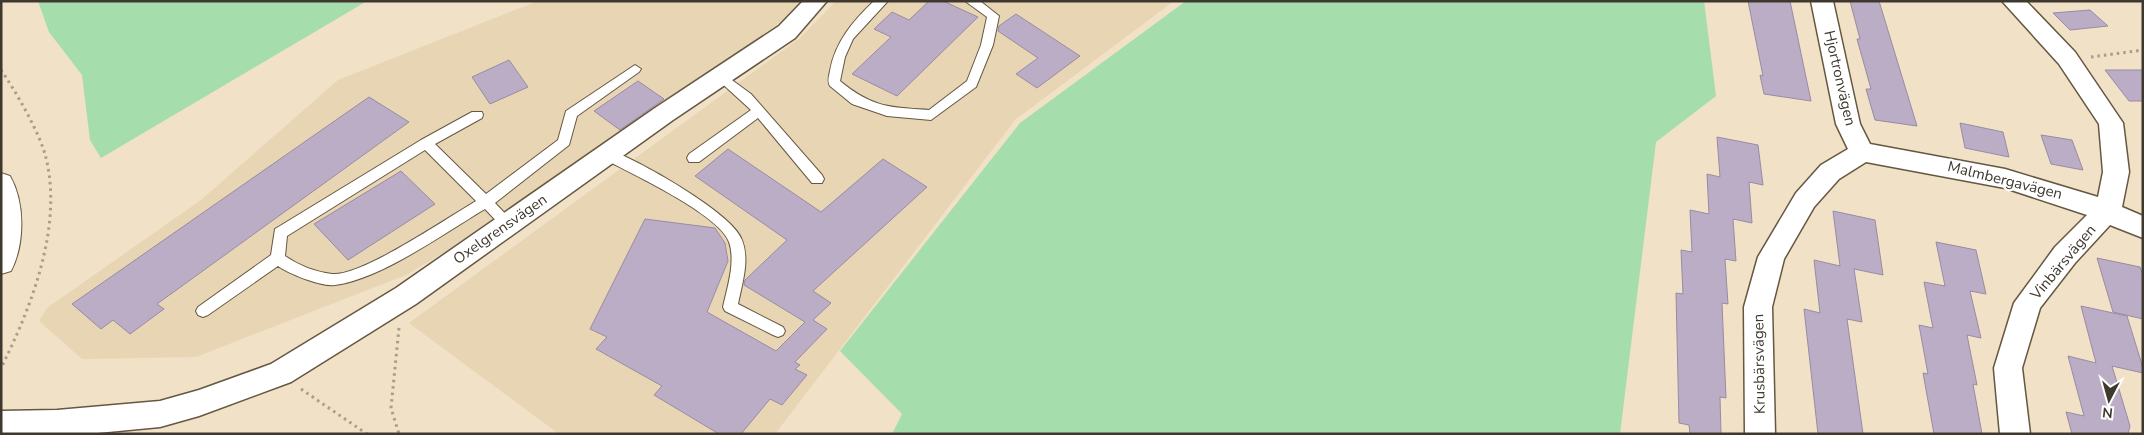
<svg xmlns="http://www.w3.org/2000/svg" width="2144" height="435" font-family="'Nunito Sans',sans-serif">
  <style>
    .built { fill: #e8d5b4 }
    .green { fill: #a6ddac }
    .building { fill: #bbadc6; stroke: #998ba3 }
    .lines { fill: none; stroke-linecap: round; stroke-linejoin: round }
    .service-casing { stroke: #655741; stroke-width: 2 }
    .minor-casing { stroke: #655741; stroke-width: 3 }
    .tertiary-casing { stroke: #655741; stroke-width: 2 }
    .path { stroke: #a99e8a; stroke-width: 3; stroke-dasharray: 2.5 4; stroke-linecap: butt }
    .service { fill: #fff; fill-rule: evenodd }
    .minor { fill: #fff; fill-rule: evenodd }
    .tertiary { fill: #fff; fill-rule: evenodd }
    .labels { text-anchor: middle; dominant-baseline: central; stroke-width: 4.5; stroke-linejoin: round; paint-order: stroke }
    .street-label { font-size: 15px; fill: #3e382e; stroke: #fff }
  </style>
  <rect width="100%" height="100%" fill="#f0e1c7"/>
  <g class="built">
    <polygon points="538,1 802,1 783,20 528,203 406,275 196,357 82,359 39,321 47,308 201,200 338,80"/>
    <polygon points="836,1 1174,1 1015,120 775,434 559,434 409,323 800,38"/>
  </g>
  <g class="green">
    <polygon points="38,1 367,1 101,158 90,140 82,75 49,32"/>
    <polygon points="1186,1 1704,1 1716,96 1656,142 1620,434 892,434 902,414 840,351 1020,123"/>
  </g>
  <g class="building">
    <polygon points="929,1 943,1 978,17 897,96 852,74 891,37 874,29 892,12 909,20"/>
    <polygon points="1748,1 1790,1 1811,101 1764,94 1760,75 1763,76"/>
    <polygon points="1850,1 1879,1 1917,126 1875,120 1866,89 1871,89 1857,39 1860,39"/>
    <polygon points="2090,10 2108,26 2070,30 2053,13"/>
    <polygon points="1016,14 1080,56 1037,88 1016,74 1038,58 998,31 999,26"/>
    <polygon points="509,60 528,87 490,104 472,77"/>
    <polygon points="2105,70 2143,70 2143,101 2129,101"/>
    <polygon points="638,81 664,99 620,130 594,111"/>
    <polygon points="369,97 409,122 157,304 164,309 130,334 113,320 101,329 72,304"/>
    <polygon points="1960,123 2003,132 2009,157 1965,148"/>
    <polygon points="2041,135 2072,140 2083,170 2051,164"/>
    <polygon points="1717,137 1758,145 1763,185 1749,182 1752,223 1733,219 1736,261 1725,259 1728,304 1722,303 1726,398 1720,397 1721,434 1690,434 1689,425 1679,423 1676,293 1683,294 1681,250 1692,252 1690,210 1709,214 1707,174 1720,177"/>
    <polygon points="728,149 821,212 883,159 927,187 813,291 831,303 813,320 827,329 795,362 800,365 795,369 807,375 782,405 770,399 741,434 719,434 654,395 662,386 596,349 607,337 590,329 645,219 715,228 725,243 728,261 707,312 776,351 805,322 744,285 745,280 787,240 695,176"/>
    <polygon points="401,171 435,204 348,260 314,224"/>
    <polygon points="1833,211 1875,220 1883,275 1854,269 1862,322 1847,319 1863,434 1818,434 1804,309 1820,313 1814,260 1840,266"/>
    <polygon points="1936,242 1976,250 1986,294 1970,291 1981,338 1967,335 1977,385 1973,384 1982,434 1934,434 1923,373 1928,374 1919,325 1933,328 1924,282 1945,286"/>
    <polygon points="2097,258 2140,267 2143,276 2143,319 2113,312"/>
    <polygon points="2081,306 2127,316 2143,368 2143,373 2112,366 2130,426 2128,434 2072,434 2066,412 2084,416 2068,356 2096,363"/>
  </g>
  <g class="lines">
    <defs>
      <g id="service">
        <path d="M874,1H888L853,39L845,57L840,81C873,108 889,107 929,110L967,81L981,45L987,17L965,1H980L999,16L993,45L976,87L931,120L887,116L852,104L830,86C827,81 829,76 830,71C835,42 853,21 874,1Z"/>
        <path d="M635,65L641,69L639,72L577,116L569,145L495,203L515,224L513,228H503L485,209C443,234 381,279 335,285C322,287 289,274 278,266L208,315L203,317L198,315L196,311L198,307L271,255L275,229L421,140L472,112H482L483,115L482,118L435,144L486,194L558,140L566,111ZM425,150L476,201C447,218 361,277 332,274C315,272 298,265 285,256L287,236Z"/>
        <polygon points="721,72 751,94 822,175 824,179 822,183 812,183 758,118 699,162 689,162 687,158 689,154 751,110 717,79 715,76"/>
        <path d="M607,149C635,158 733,213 742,240C750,260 742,284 738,304L783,327L785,331L783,335L778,337L773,335L725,311L723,307C727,288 736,262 729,242C719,214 630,173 602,158L600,154L602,150Z"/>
      </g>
      <g id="minor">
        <polygon points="803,1 827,1 795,38 673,120 416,304 291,382 199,416 160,427 87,434 1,434 1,411 57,410 160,401 199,390 271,364 396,288 655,108 779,26"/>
        <polygon points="1811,1 1833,1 1860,124 1870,144 2005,169 2098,197 2103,172 2099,124 2059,64 2002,1 2026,1 2075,52 2123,123 2129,172 2122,207 2143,216 2143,238 2110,225 2075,263 2040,308 2022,368 2030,434 2000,434 1994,368 2014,303 2055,247 2087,215 2005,188 1866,162 1839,179 1814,207 1784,259 1772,307 1775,434 1745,434 1744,307 1758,257 1796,193 1821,165 1848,149 1836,124"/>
      </g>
      <path id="tertiary" d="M1,173L10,176C25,202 25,244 11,271L1,274Z"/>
    </defs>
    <use href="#service" class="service-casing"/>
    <use href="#minor" class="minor-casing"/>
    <use href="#tertiary" class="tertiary-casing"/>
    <g class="path">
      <polyline points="2091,57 2143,50"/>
      <path d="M1,70C15,90 41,135 46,158C63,227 31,308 1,368"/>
      <polyline points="399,328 391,408 399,434"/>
      <polyline points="301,389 367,434"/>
    </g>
    <use href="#service" class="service"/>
    <use href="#minor" class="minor"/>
    <use href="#tertiary" class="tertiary"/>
  </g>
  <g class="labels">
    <g class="street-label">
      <text transform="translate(1840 78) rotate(77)">Hjortronvägen</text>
      <text transform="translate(2005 180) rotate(14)">Malmbergavägen</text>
      <text transform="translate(500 229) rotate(-35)">Oxelgrensvägen</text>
      <text transform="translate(2063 262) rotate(-50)">Vinbärsvägen</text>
      <text transform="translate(1759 364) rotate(-91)">Krusbärsvägen</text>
    </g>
  </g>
  <rect width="2144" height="435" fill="none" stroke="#3e382e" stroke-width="5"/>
  <g transform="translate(2109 400) rotate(186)" stroke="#ffffff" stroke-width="4" paint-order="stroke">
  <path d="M0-4L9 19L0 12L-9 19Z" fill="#3e382e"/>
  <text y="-8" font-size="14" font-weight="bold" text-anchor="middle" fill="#3e382e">N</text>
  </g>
</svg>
